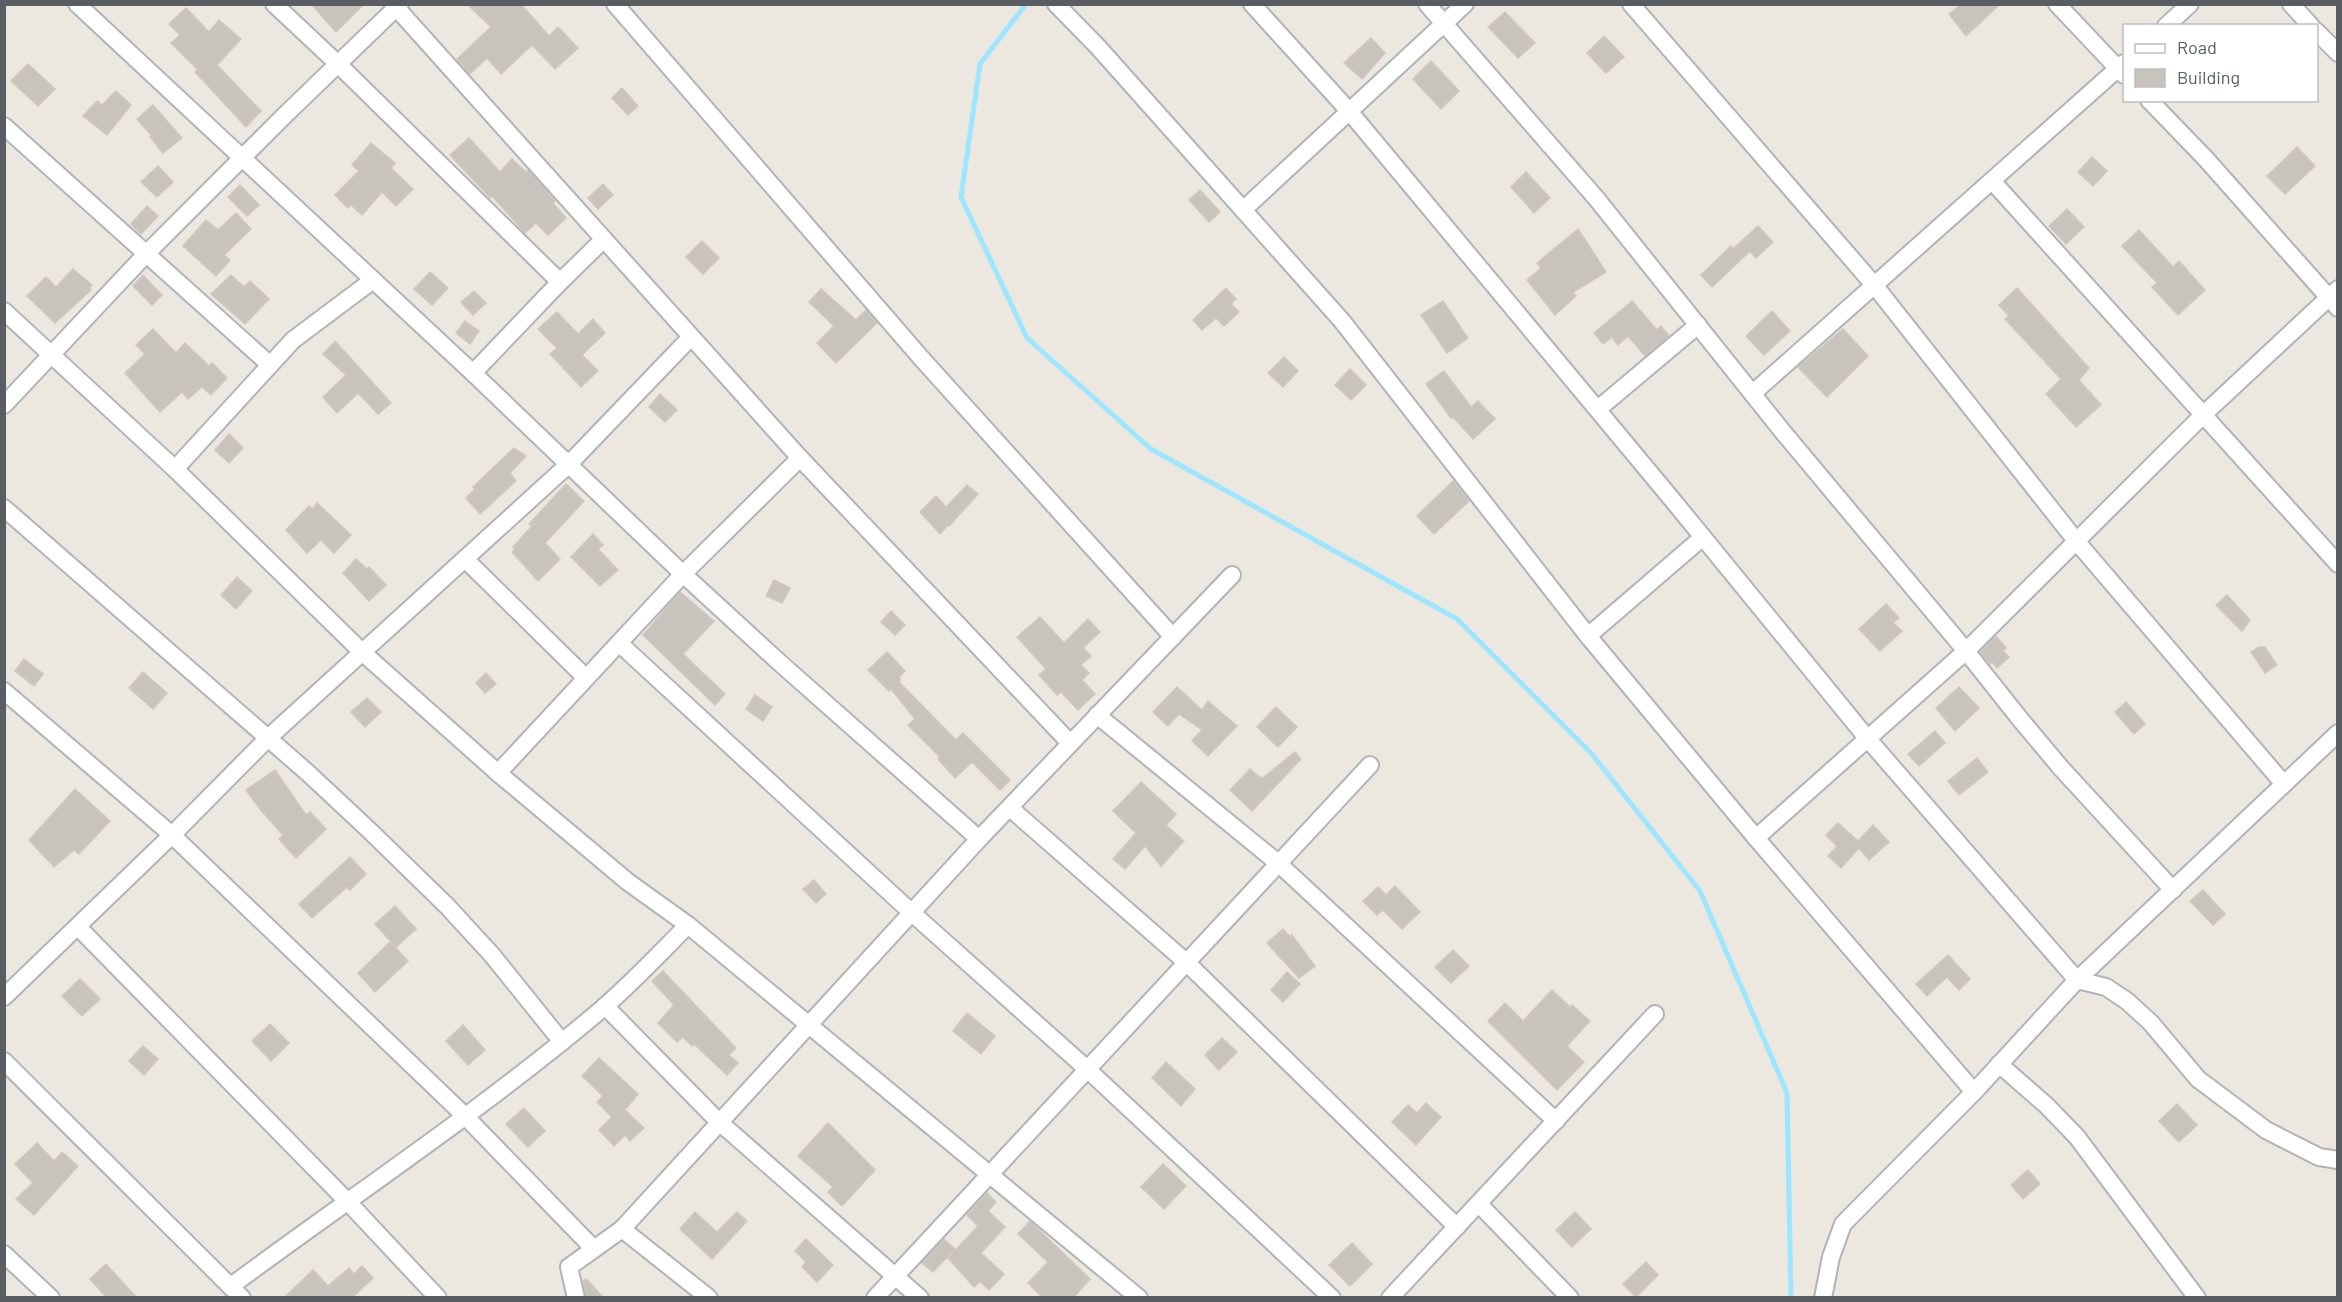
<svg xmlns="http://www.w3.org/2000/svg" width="2342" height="1302" font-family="Barlow,sans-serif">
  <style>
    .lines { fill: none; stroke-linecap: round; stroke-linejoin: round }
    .stream { stroke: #9ce7ff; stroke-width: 5 }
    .building { fill: #c9c3be; stroke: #d1c7bd; stroke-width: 1.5 }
    .minor-casing { stroke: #b0b4b8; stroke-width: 20 }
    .minor { stroke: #fff; stroke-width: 16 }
  </style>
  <rect width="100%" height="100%" fill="#ece7df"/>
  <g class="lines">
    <polyline class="stream" points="1026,4 980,64 961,197 1027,338 1151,449 1457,619 1591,753 1700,891 1787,1093 1791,1298"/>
  </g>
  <g class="building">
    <polygon points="311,4 364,4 336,32"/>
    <polygon points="467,4 521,4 549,36 558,27 578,48 555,69 532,45 501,74 487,58 470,74 457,59 491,27"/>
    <polygon points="1962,4 2000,4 1966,36 1949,14"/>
    <polygon points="186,8 209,32 219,20 241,39 217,65 261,111 246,127 195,72 198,70 171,43 180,35 169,24"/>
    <polygon points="1505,12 1535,43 1518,58 1488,27"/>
    <polygon points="1604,36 1624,57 1606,73 1587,53"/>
    <polygon points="1371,38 1385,53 1362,79 1344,63"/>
    <polygon points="1431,61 1459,91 1441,109 1413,79"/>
    <polygon points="28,64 55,89 38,106 11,81"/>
    <polygon points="622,88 638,106 628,115 612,98"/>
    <polygon points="116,91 131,105 107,135 83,116 97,101 102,105"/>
    <polygon points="153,105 182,138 163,153 150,137 152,136 137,119"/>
    <polygon points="469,138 500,172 512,159 526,172 528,170 555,201 553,203 566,218 548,235 536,223 525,233 492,196 490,198 450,155"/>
    <polygon points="371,143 395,163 391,168 413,189 396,206 382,192 362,215 351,205 348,208 335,195 359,171 352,165"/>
    <polygon points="2297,147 2315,166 2285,194 2267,176"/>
    <polygon points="2092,157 2107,171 2093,186 2078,172"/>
    <polygon points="158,166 173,182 157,197 141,182"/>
    <polygon points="1526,172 1550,198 1534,213 1511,187"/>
    <polygon points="603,184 613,195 598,209 588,198"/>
    <polygon points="240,185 259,205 247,216 228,197"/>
    <polygon points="1200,190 1220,212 1209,222 1189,200"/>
    <polygon points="147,206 158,216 141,234 131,224"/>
    <polygon points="2067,209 2084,227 2066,244 2049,226"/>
    <polygon points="236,213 251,229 224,255 230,260 216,276 183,246 206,220 218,230"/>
    <polygon points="1758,226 1773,242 1756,258 1750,251 1712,287 1701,275 1731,246 1733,249"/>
    <polygon points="1578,229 1606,272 1573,292 1576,296 1555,315 1527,280 1541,268 1537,263"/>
    <polygon points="2139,230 2173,267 2179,261 2205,290 2178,315 2152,287 2157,283 2122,246"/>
    <polygon points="702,241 719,258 703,274 686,257"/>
    <polygon points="73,269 92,285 89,288 91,290 55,323 27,296 46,277 56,287"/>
    <polygon points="430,272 448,288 432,305 414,289"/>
    <polygon points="143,275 162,295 152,305 133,286"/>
    <polygon points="231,275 244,287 250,281 269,299 245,324 211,294"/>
    <polygon points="1226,288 1236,299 1231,304 1239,312 1224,326 1216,318 1202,330 1193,320"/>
    <polygon points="2017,288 2089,368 2079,380 2101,405 2076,427 2046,394 2061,379 2005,319 2009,316 1999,305"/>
    <polygon points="821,289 856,320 866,310 877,323 836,363 817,343 834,326 809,302"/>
    <polygon points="474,291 486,303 473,315 461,302"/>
    <polygon points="1443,301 1468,338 1447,353 1421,315"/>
    <polygon points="1632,301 1657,330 1661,326 1669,336 1645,356 1628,336 1618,345 1612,337 1603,344 1594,333"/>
    <polygon points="1772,311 1790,331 1764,355 1746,336"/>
    <polygon points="557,312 578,334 593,319 605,333 582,355 598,371 581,387 550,354 557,348 538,329"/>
    <polygon points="465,321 479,331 470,344 456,333"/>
    <polygon points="153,329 176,353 185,343 209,366 212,363 227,378 211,395 202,387 188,399 182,392 160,412 125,373 145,354 136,345"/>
    <polygon points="1843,329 1868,356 1827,397 1798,367"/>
    <polygon points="335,341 391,403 378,414 358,393 337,413 323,397 346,375 323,354"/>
    <polygon points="1284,357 1298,371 1283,387 1268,373"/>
    <polygon points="1350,369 1366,385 1351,400 1335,385"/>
    <polygon points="1444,371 1471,407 1478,401 1495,419 1473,439 1453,417 1451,418 1426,384"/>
    <polygon points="660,394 677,410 665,422 649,407"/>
    <polygon points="229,434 243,448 229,463 215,450"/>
    <polygon points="514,448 526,456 510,473 516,481 480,514 466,498 475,489 473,487"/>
    <polygon points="1453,481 1469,501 1434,534 1417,516"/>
    <polygon points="566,484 584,501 545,543 560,559 538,581 512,552 515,549 513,547 532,526 529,524"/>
    <polygon points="967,485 978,494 949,526 948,525 940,534 920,512 936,496 946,507"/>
    <polygon points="317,503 351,535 334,553 321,540 307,553 286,530 309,506 313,509"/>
    <polygon points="593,534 603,545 598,549 618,570 600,586 571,557"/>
    <polygon points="356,559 367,569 369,567 386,585 369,601 343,573"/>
    <polygon points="237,577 252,591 236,609 221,595"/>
    <polygon points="774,580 790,588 782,603 766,596"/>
    <polygon points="680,592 714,621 683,654 725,694 715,705 643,635"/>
    <polygon points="2227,595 2250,620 2242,631 2216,605"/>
    <polygon points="1886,604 1899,618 1893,623 1902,631 1880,651 1859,629"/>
    <polygon points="891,611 905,625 895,635 881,622"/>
    <polygon points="1040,617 1064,643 1088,619 1100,632 1083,648 1091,656 1081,665 1089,673 1082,680 1095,694 1078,710 1061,692 1057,695 1039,675 1046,669 1017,637"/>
    <polygon points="1996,636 2006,648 2003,651 2009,657 1997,668 1992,662 1990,664 1980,652"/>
    <polygon points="2259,647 2265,647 2277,665 2265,673 2251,652"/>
    <polygon points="887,652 905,671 899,677 901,680 899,682 956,740 963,733 1010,780 1000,790 972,762 955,778 938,759 940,757 908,725 915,719 891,689 889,691 868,670"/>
    <polygon points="24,659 43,674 34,686 15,671"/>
    <polygon points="143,672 167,693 153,709 129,688"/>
    <polygon points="486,673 496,684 485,693 476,683"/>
    <polygon points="1177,687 1202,710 1208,701 1237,726 1208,756 1192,741 1202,730 1179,714 1168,726 1153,712"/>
    <polygon points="1959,687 1979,708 1955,731 1936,708"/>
    <polygon points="755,695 772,707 763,721 746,709"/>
    <polygon points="367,698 381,712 365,727 351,712"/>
    <polygon points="2126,702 2145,724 2134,734 2115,712"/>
    <polygon points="1276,707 1297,727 1278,747 1257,727"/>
    <polygon points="1935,731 1945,743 1919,766 1908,754"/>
    <polygon points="1295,752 1301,759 1252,811 1230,790 1250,769 1261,778 1264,777"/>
    <polygon points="1977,758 1988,772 1959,795 1948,781"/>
    <polygon points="275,770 306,815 310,812 326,829 296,858 279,839 283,835 259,808 246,790"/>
    <polygon points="1141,782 1176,814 1166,825 1184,841 1161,866 1145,846 1125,869 1113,859 1136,833 1113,811"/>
    <polygon points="75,789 110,821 79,854 74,850 54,867 29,840"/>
    <polygon points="1838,823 1858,841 1873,825 1889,842 1869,860 1859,848 1841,868 1828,856 1837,846 1826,835"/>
    <polygon points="350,857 366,874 350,890 347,887 312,918 299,904"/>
    <polygon points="814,880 826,894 816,903 803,889"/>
    <polygon points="1395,886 1420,912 1402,929 1383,910 1377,915 1363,901 1378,887 1386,895"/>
    <polygon points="2203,890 2225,914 2213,925 2190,901"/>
    <polygon points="395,906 416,929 396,947 375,924"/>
    <polygon points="1283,929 1290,937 1292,935 1315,966 1299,978 1267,943"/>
    <polygon points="390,942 408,961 375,992 358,973"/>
    <polygon points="1453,950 1469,966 1451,983 1435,967"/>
    <polygon points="1948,955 1970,979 1959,990 1947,977 1927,996 1916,984"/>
    <polygon points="663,971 736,1048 729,1055 738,1063 727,1075 694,1044 692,1046 683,1037 677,1042 658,1023 674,1005 652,981"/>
    <polygon points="1287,972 1300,984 1283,1002 1271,990"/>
    <polygon points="80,979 100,999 82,1016 62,996"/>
    <polygon points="1552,990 1570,1007 1572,1005 1590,1021 1567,1046 1584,1062 1557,1090 1488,1021 1505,1003 1523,1021"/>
    <polygon points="967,1013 995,1036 981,1054 953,1031"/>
    <polygon points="270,1024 289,1043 271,1061 252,1041"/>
    <polygon points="463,1025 485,1050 468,1065 446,1041"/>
    <polygon points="1222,1038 1237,1052 1219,1070 1205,1055"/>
    <polygon points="143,1046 158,1059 144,1075 129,1061"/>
    <polygon points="599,1058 638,1094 625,1110 644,1128 630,1141 625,1135 614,1146 599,1130 612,1117 597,1102 603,1096 582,1076"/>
    <polygon points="1166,1062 1195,1089 1181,1106 1152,1078"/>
    <polygon points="1426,1103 1441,1117 1416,1145 1392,1122 1408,1105 1417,1113"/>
    <polygon points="2177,1104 2197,1125 2179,1142 2159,1121"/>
    <polygon points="524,1108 545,1131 528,1147 506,1124"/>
    <polygon points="828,1123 875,1170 842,1206 828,1192 833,1187 798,1156"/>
    <polygon points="37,1143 54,1161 62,1152 78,1166 34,1215 16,1199 33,1183 15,1164"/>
    <polygon points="1163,1164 1186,1186 1164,1209 1141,1187"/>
    <polygon points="2028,1170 2040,1184 2023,1199 2011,1185"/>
    <polygon points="987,1193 996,1202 988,1211 1005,1227 981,1253 1004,1274 989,1290 980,1281 974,1287 948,1258 978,1226 967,1215"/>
    <polygon points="695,1212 717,1232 737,1212 747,1221 712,1259 680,1229"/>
    <polygon points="1575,1212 1591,1229 1572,1247 1556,1230"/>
    <polygon points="1030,1221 1090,1279 1073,1298 1043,1298 1028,1283 1048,1262 1018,1234"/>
    <polygon points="806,1239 833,1265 817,1282 802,1267 806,1262 795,1251"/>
    <polygon points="944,1239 955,1249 933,1272 922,1263"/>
    <polygon points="1352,1243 1372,1264 1350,1286 1329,1265"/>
    <polygon points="1646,1262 1658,1275 1636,1297 1623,1284"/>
    <polygon points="106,1264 137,1298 107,1298 90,1279"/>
    <polygon points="362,1266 373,1278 352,1298 284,1298 313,1270 328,1286 349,1268 354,1274"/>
    <polygon points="586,1279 604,1298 586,1298 583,1281"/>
  </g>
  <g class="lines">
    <defs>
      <g id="minor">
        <polyline points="77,4 473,373 683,574 780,663 979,839"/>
        <polyline points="274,4 338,64 560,282 473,373"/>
        <polyline points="393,4 800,458 1070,743"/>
        <polyline points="615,4 922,359 1173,637"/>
        <polyline points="1056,4 1098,47 1342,321 1588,636 1756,838 1974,1092"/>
        <polyline points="1252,4 1349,111 1675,503 1867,738 2077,980 2106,987 2127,1001 2151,1023 2198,1079 2266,1130 2319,1157 2338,1160"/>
        <polyline points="1427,4 1596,198 1783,432 1966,651 2020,719 2061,768 2173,890"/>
        <polyline points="1631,4 1875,286 2077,542 2283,783"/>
        <polyline points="2057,4 2124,75"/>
        <polyline points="2291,4 2311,26"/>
        <polyline points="2166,26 2190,4"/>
        <polyline points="2316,31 2338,53"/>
        <polyline points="2149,100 2206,159 2338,308"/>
        <polyline points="4,126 269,364"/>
        <polyline points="1993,182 2338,564"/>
        <polyline points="1244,209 1465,4"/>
        <polyline points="560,282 604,239"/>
        <polyline points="4,311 175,469 362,652 498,773 628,882 688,925 1139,1298"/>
        <polyline points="1753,393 2124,63"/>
        <polyline points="4,405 146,254 285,115 400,4"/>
        <polyline points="1598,409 1698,325"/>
        <polyline points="175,469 293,340 373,280"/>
        <polyline points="4,508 308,773 370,831 447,906 492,955 562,1042"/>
        <polyline points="465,559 586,678"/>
        <polyline points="1588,636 1703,537"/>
        <polyline points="620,644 911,912 1087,1069 1332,1298"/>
        <polyline points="4,691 172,835 465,1116 594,1249"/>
        <polyline points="1097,715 1278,863 1556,1121"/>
        <polyline points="498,773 683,574 800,458"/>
        <polyline points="1010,808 1186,962 1457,1227"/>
        <polyline points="1756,838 1966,651 2204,414 2338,289"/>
        <polyline points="78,927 347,1201 438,1298"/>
        <polyline points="4,997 172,835 268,738 568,465 691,337"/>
        <polyline points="605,1006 718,1121 920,1298"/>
        <polyline points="4,1061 242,1298"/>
        <polyline points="1999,1064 2046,1105 2077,1137 2197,1298"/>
        <polyline points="1479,1204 1570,1298"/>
        <polyline points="622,1229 979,839 1232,575"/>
        <polyline points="4,1254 51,1298"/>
        <path d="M231,1286C355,1194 485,1108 603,1008C633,982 660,953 688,925"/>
        <polyline points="576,1298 569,1267 622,1229 709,1298"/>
        <polyline points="875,1298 1370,765"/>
        <polyline points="1390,1298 1655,1014"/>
        <polyline points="1823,1298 1831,1257 1843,1224 1974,1092 2077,980 2338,733"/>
      </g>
    </defs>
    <use href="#minor" class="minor-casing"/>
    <use href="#minor" class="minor"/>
  </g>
  <rect width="2342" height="1302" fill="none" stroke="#585e61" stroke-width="12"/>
  <rect x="2123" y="24" width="195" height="78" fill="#ffffff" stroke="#bcbfc0" stroke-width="1.5"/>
  <rect x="2135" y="44" width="30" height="9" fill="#ffffff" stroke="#bcbfc0" stroke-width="1.5"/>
  <text x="2177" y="54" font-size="18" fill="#585e61">Road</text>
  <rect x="2135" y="69" width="30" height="18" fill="#c9c3be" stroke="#bcbfc0" stroke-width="1.5"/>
  <text x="2177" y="84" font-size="18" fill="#585e61">Building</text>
</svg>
